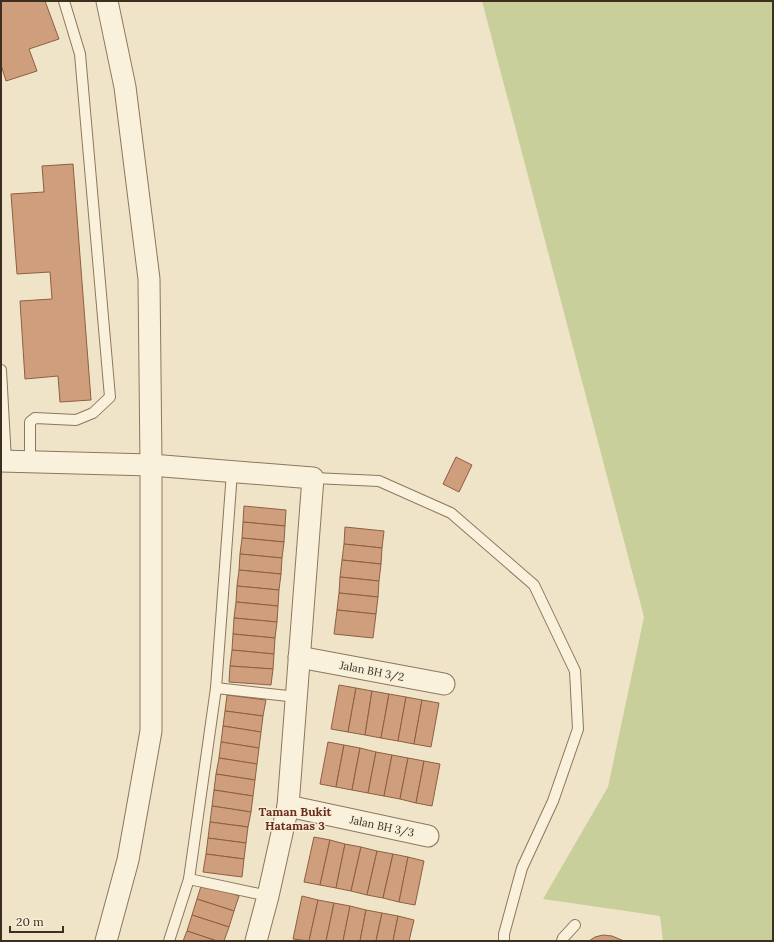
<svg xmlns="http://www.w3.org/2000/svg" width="774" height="942" font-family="Lora,serif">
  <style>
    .green { fill: #c9cf9b }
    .building { fill: #cf9f7d; stroke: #8d5f41 }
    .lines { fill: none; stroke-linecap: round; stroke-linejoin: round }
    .service-casing { stroke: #8d765c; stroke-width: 12 }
    .minor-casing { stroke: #8d765c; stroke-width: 23 }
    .service { stroke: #faf1dc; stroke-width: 10 }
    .minor { stroke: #faf1dc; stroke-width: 21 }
    .labels { text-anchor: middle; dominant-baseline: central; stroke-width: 3; stroke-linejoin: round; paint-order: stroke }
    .street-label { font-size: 11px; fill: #3d2e20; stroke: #f7eed8 }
    .neighbourhood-label { font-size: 12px; font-weight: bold; fill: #6b2e1e; stroke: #f7eed8 }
  </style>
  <rect width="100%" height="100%" fill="#f0e4c8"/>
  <polygon class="green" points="482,1 773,1 773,941 663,941 660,916 543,899 608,787 644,617"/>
  <g class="building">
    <polygon points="1,1 45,1 59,39 29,49 37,71 6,81 1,65"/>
    <polygon points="73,164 91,400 60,402 58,376 25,379 20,301 52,299 50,272 17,274 11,194 44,192 42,166"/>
    <polygon points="456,457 472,465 459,492 443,484"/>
    <polygon points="244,506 286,510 285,526 243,522"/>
    <polygon points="243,522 285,526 284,542 242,538"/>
    <polygon points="345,527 384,531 382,548 344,544"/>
    <polygon points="242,538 284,542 282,558 240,554"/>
    <polygon points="344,544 382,548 381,564 342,560"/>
    <polygon points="240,554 282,558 281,574 239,570"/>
    <polygon points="342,560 381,564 379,581 340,577"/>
    <polygon points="239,570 281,574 279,590 237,586"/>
    <polygon points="340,577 379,581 378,597 339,593"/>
    <polygon points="237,586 279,590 278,606 236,602"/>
    <polygon points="339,593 378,597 376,614 337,610"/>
    <polygon points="236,602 278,606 277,622 234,618"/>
    <polygon points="337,610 376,614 373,638 334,634"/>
    <polygon points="234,618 277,622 275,638 233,634"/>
    <polygon points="233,634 275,638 274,654 232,650"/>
    <polygon points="232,650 274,654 273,669 230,666"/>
    <polygon points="230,666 273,669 271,685 229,682"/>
    <polygon points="339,685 356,688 348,732 331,729"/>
    <polygon points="356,688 372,691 365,735 348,732"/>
    <polygon points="372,691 389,694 381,738 365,735"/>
    <polygon points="389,694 406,697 398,741 381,738"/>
    <polygon points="227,695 266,700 263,716 225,711"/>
    <polygon points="406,697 422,700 414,744 398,741"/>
    <polygon points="422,700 439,703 431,747 414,744"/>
    <polygon points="225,711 263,716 261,732 223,726"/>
    <polygon points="223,726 261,732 259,748 221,742"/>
    <polygon points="221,742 259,748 257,764 219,758"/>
    <polygon points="328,742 344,745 336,787 320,784"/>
    <polygon points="344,745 360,748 352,790 336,787"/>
    <polygon points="360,748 376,752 368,793 352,790"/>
    <polygon points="376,752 392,755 384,796 368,793"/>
    <polygon points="392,755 408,758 400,799 384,796"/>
    <polygon points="219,758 257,764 255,780 216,774"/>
    <polygon points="408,758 424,761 416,803 400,799"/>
    <polygon points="424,761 440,764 432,806 416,803"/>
    <polygon points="216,774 255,780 253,796 214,790"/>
    <polygon points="214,790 253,796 251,812 212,806"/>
    <polygon points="212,806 251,812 248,827 210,822"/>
    <polygon points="210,822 248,827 246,843 208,838"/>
    <polygon points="314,837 330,840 320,885 304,882"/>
    <polygon points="208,838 246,843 244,859 206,854"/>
    <polygon points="330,840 345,844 336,888 320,885"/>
    <polygon points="345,844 361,847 351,891 336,888"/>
    <polygon points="361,847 377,851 367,895 351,891"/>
    <polygon points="377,851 393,854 383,898 367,895"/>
    <polygon points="206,854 244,859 242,877 203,872"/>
    <polygon points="393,854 408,857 399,902 383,898"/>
    <polygon points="408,857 424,861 415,905 399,902"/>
    <polygon points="202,883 239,896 234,911 197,899"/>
    <polygon points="302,896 318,900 309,941 293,939"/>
    <polygon points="197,899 234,911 229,927 192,915"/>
    <polygon points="318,900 334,903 326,941 309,941"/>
    <polygon points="334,903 350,906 343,941 326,941"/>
    <polygon points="350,906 366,910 360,941 343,941"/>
    <polygon points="366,910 382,913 376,941 360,941"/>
    <polygon points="382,913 398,916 393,941 376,941"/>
    <polygon points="192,915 229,927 224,941 217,941 187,931"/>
    <polygon points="398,916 414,920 409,941 393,941"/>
    <polygon points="187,931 217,941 183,941"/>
    <polygon points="603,935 612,936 624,941 589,941 595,937"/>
  </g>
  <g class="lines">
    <defs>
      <g id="service">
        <polyline points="1,370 6,461"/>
        <polyline points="30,462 30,422 35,418 76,420 93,413 110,397 80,54 64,1"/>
        <polyline points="313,478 379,481 451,513 534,585 575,671 578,729 553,801 522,868 504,934 504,941"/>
        <polyline points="216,688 297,697"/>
        <polyline points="189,879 268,896"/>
        <polyline points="169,941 189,879 216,688 232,472"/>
        <polyline points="562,941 563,938 575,925"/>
      </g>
      <g id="minor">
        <polyline points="1,461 151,465 313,478 288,806 268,896 256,941"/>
        <polyline points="299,657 444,684"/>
        <polyline points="288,806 428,836"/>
        <polyline points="106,941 128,860 151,731 151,465 149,279 125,87 107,1"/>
      </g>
    </defs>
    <use href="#service" class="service-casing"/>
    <use href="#minor" class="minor-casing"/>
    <use href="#service" class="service"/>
    <use href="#minor" class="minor"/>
  </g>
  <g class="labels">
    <g class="street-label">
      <text transform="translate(372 671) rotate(11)">Jalan BH 3/2</text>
      <text transform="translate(382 826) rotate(12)">Jalan BH 3/3</text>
    </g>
    <g class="neighbourhood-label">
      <text x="295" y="811">Taman Bukit<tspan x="295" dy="14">Hatamas 3</tspan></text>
    </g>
  </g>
  <rect width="774" height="942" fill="none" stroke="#3d2e20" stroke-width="4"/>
  <path d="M10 926v6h53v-6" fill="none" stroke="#3d2e20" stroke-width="2"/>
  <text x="16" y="926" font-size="12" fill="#3d2e20" stroke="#f7eed8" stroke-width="3" paint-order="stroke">20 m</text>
</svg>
